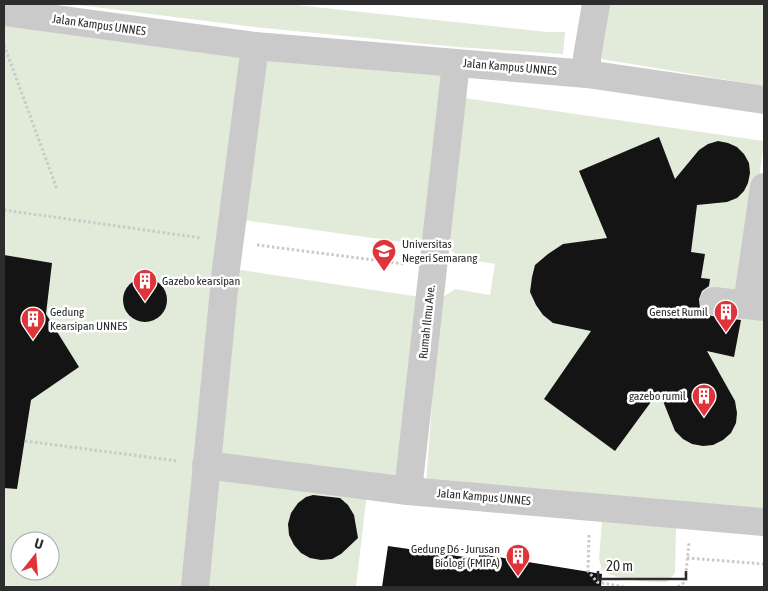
<svg xmlns="http://www.w3.org/2000/svg" width="768" height="591" font-family="'Asap Condensed',sans-serif">
  <style>
    .green { fill: #e2eada; fill-rule: evenodd }
    .building { fill: #141414 }
    .lines { fill: none; stroke-linecap: round; stroke-linejoin: round }
    .path { stroke: #cacaca; stroke-width: 3; stroke-dasharray: 2.5 2.5; stroke-linecap: butt }
    .minor { stroke: #cacaca; stroke-width: 28 }
    .labels { text-anchor: middle; dominant-baseline: central; stroke-width: 5; stroke-linejoin: round; paint-order: stroke }
    .street-label { font-size: 12px; fill: #2d2d2d; stroke: #fff }
    .poi-label { font-size: 12px; fill: #2d2d2d; stroke: #fff; text-anchor: start }
  </style>
  <rect width="100%" height="100%" fill="#fff"/>
  <g class="green">
    <polygon points="71,4 287,4 547,32 565,32 563,54 457,47 254,27"/>
    <polygon points="603,4 764,4 764,86 595,58"/>
    <path d="M4,20L245,54L188,587H4ZM20,541H50V571H20Z"/>
    <polygon points="264,57 444,73 423,245 243,220"/>
    <polygon points="464,98 764,141 742,313 764,316 764,514 426,484 440,299 455,289 490,295 495,264 460,258 446,246"/>
    <polygon points="235,269 420,297 399,483 215,459"/>
    <polygon points="214,475 367,493 356,587 202,587"/>
    <path d="M602,520L676,527L675,573L667,582C650,583 616,580 602,570L599,559Z"/>
  </g>
  <g class="building">
    <polygon points="659,137 675,179 699,150 708,144 718,141 728,143 737,147 744,154 749,163 750,173 748,183 744,191 737,198 727,202 697,205 691,252 705,254 701,278 710,279 709,286 702,291 699,299 700,308 704,313 712,316 741,320 734,357 707,351 735,401 737,413 736,423 731,433 723,440 713,445 703,446 692,444 683,439 675,431 659,391 615,451 544,399 591,331 553,323 543,315 536,305 530,292 532,277 535,265 548,254 563,244 607,238 579,171"/>
    <polygon points="4,255 52,263 46,314 79,367 31,400 17,489 4,488"/>
    <circle cx="145" cy="300" r="22"/>
    <polygon points="313,495 340,498 348,505 354,515 358,538 341,554 332,559 321,560 310,558 301,553 294,545 289,535 288,524 291,513 298,503 306,497"/>
    <polygon points="388,546 479,559 479,554 602,574 601,587 382,587"/>
  </g>
  <g class="lines">
    <g class="path">
      <polyline points="4,45 57,189"/>
      <polyline points="4,210 201,238"/>
      <polyline points="257,245 405,264"/>
      <polyline points="25,441 178,461"/>
      <polyline points="589,535 588,571 597,582 624,587"/>
      <polyline points="687,558 764,564"/>
      <polyline points="678,587 685,582 689,543"/>
    </g>
    <g class="minor">
      <polyline points="4,12 255,46 587,74 764,100"/>
      <polyline points="587,74 587,57 596,4"/>
      <polyline points="714,301 764,307"/>
      <polyline points="747,305 764,187"/>
      <polyline points="206,465 408,491 764,522"/>
      <polyline points="408,491 456,63"/>
      <polyline points="195,587 226,269 255,46"/>
    </g>
  </g>
  <defs>
    <symbol id="university-pin" viewBox="-11 -11 22 30"><path d="M0 17L-7.5 6A9.5 9.5 0 1 1 7.5 6Z" fill="#df3439" stroke="#fff"/><path d="M0-5L7-2L0 1L-7-2ZM-4 1L0 2.5L4 1V4Q0 6-4 4Z" fill="#fff"/></symbol>
    <symbol id="building-pin" viewBox="-11 -11 22 30"><path d="M0 17L-7.5 6A9.5 9.5 0 1 1 7.5 6Z" fill="#df3439" stroke="#fff"/><path d="M-4-6H4V6H1V3H-1V6H-4ZM-2.5-4.3h1.7v1.8h-1.7ZM.8-4.3h1.7v1.8H.8ZM-2.5-1h1.7V.8h-1.7ZM.8-1h1.7V.8H.8Z" fill="#fff"/></symbol>
  </defs>
  <g fill-rule="evenodd">
    <use href="#university-pin" x="370" y="237" width="28" height="38"/>
    <use href="#building-pin" x="131" y="267" width="28" height="38"/>
    <use href="#building-pin" x="712" y="298" width="28" height="38"/>
    <use href="#building-pin" x="19" y="305" width="28" height="38"/>
    <use href="#building-pin" x="690" y="382" width="28" height="38"/>
    <use href="#building-pin" x="504" y="542" width="28" height="38"/>
  </g>
  <g class="labels">
    <g class="street-label">
      <text transform="translate(99 25) rotate(8)">Jalan Kampus UNNES</text>
      <text transform="translate(510 67) rotate(5)">Jalan Kampus UNNES</text>
      <text transform="translate(427 322) rotate(-84)">Rumah Ilmu Ave.</text>
      <text transform="translate(484 497) rotate(5)">Jalan Kampus UNNES</text>
    </g>
    <g class="poi-label">
      <text x="402" y="244">Universitas<tspan x="402" dy="14">Negeri Semarang</tspan></text>
      <text x="162" y="281">Gazebo kearsipan</text>
      <text x="50" y="312">Gedung<tspan x="50" dy="14">Kearsipan UNNES</tspan></text>
      <text x="708" y="312" text-anchor="end">Genset Rumil</text>
      <text x="686" y="396" text-anchor="end">gazebo rumil</text>
      <text x="500" y="549" text-anchor="end">Gedung D6 - Jurusan<tspan x="500" dy="14">Biologi (FMIPA)</tspan></text>
    </g>
  </g>
  <rect width="768" height="591" fill="none" stroke="#2d2d2d" stroke-width="10"/>
  <g transform="translate(35 556) rotate(17)"><circle r="24" fill="#ffffff" stroke="#ababab"/>
  <path d="M0-4L9 19L0 12L-9 19Z" fill="#df3439"/>
  <text y="-8" font-size="14" font-weight="bold" text-anchor="middle" fill="#2d2d2d">U</text>
  </g>
  <path d="M598 571v8h88v-8" fill="none" stroke="#2d2d2d" stroke-width="2.5"/>
  <text x="606" y="571" font-size="15" fill="#2d2d2d" stroke="#ffffff" stroke-width="4" paint-order="stroke">20 m</text>
</svg>
